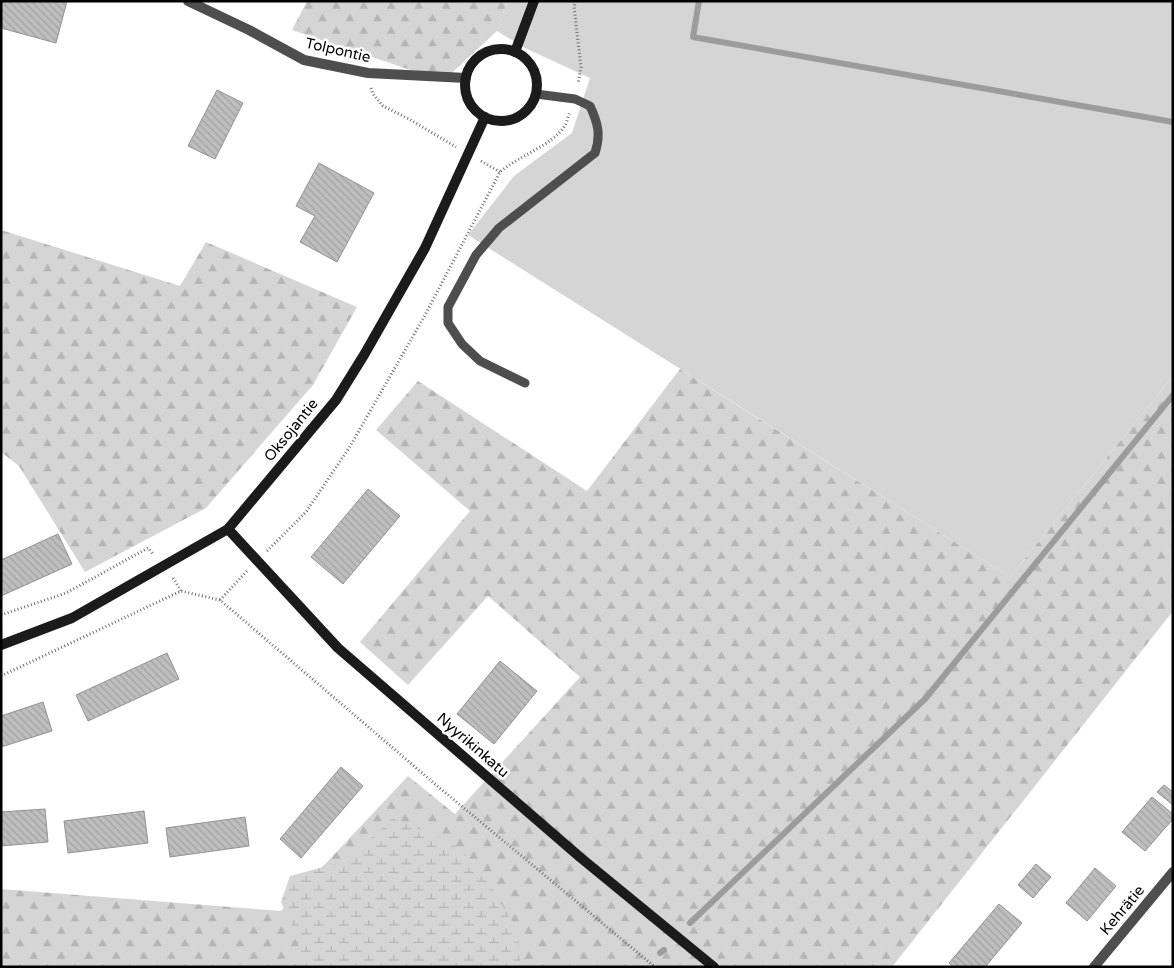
<svg xmlns="http://www.w3.org/2000/svg" width="1174" height="968" font-family="'Varela Round',sans-serif">
  <style>
    .green { fill: #d5d5d5 }
    .forest { fill: url(#forest-firs) }
    .wetland { fill: url(#wetland-marsh) }
    .lines { fill: none; stroke-linecap: round; stroke-linejoin: round }
    .stream { stroke: #9c9c9c; stroke-width: 6 }
    .building { fill: url(#building-back-hatch); stroke: #929292 }
    .path { stroke: #707070; stroke-width: 3; stroke-dasharray: 1 2.5; stroke-linecap: butt }
    .lane { stroke: #4e4e4e; stroke-width: 9 }
    .street { stroke: #4e4e4e; stroke-width: 10 }
    .secondary { stroke: #1b1b1b; stroke-width: 10 }
    .labels { text-anchor: middle; dominant-baseline: central; stroke-width: 5; stroke-linejoin: round; paint-order: stroke }
    .street-label { font-size: 15px; fill: #000; stroke: #fff }
  </style>
  <defs>
    <pattern id="forest-firs" width="22" height="20" patternUnits="userSpaceOnUse" patternTransform="scale(1.25)"><rect width="22" height="20" fill="#d5d5d5"/><path d="M5 1l3.5 6h-7zM16 11l3.5 6h-7z" fill="#b5b5b5"/></pattern>
    <pattern id="wetland-marsh" width="20" height="14" patternUnits="userSpaceOnUse" patternTransform="scale(1.25)"><rect width="20" height="14" fill="#d5d5d5"/><path d="M1 5h8M5 5V1M11 12h8M15 12V8" fill="none" stroke="#b5b5b5"/></pattern>
    <pattern id="building-back-hatch" width="6" height="6" patternUnits="userSpaceOnUse" patternTransform="scale(1.25)"><rect width="6" height="6" fill="#bebebe"/><path d="M-1 5l2 2M0 0l6 6M5-1l2 2" fill="none" stroke="#a2a2a2"/></pattern>
  </defs>
  <rect width="100%" height="100%" fill="#fff"/>
  <polygon class="green" points="508,1 1173,1 1173,376 1010,577 468,235 514,176 572,133 590,78 525,48 497,31"/>
  <g class="forest">
    <polygon points="307,1 508,1 497,31 443,81 292,30"/>
    <polygon points="1,230 180,286 206,242 357,307 313,385 206,508 85,572 19,466 1,452"/>
    <polygon points="680,369 1010,577 1173,376 1173,611 892,967 1,967 1,889 281,911 408,776 455,814 580,677 488,596 408,685 360,642 470,511 376,430 418,381 587,491"/>
  </g>
  <polygon class="wetland" points="392,818 451,842 481,869 517,930 521,967 304,967 296,934 281,902 290,876 349,860"/>
  <g class="lines">
    <g class="stream">
      <polyline points="699,1 693,37 1173,122"/>
      <polyline points="690,923 925,699 1173,395"/>
      <polyline points="660,953 664,950"/>
    </g>
  </g>
  <g class="building">
    <polygon points="1,1 67,1 56,43 1,28"/>
    <polygon points="217,90 243,103 215,159 188,146"/>
    <polygon points="319,163 374,193 337,262 300,242 315,216 296,206"/>
    <polygon points="368,489 400,516 343,584 311,557"/>
    <polygon points="58,534 72,564 1,596 1,560"/>
    <polygon points="167,653 179,679 88,721 76,695"/>
    <polygon points="500,661 537,691 494,744 457,714"/>
    <polygon points="43,702 52,731 1,747 1,716"/>
    <polygon points="341,767 363,786 301,858 280,839"/>
    <polygon points="1164,785 1173,792 1173,805 1157,792"/>
    <polygon points="1152,797 1173,814 1173,819 1145,851 1122,832"/>
    <polygon points="45,809 48,842 1,846 1,812"/>
    <polygon points="144,811 148,843 68,853 64,821"/>
    <polygon points="245,817 249,846 170,857 166,828"/>
    <polygon points="1036,864 1051,877 1033,898 1018,885"/>
    <polygon points="1095,868 1116,886 1087,921 1066,903"/>
    <polygon points="999,904 1022,923 985,967 954,967 949,963"/>
  </g>
  <g class="lines">
    <g class="path">
      <polyline points="576,1 574,6 581,67 578,84"/>
      <polyline points="371,88 373,94 383,106 409,119 456,147"/>
      <polyline points="481,161 500,172"/>
      <path d="M267,551L306,512L349,448L424,317L500,172C518,156 551,146 564,127C567,123 568,116 570,112"/>
      <polyline points="173,578 181,591"/>
      <polyline points="220,600 247,571"/>
      <polyline points="1,615 66,593 148,548 153,554"/>
      <polyline points="1,676 181,591 220,600 435,784 655,967"/>
    </g>
    <path class="lane" d="M525,383L480,361L462,344L448,323V307L476,255L499,228L595,153C601,135 598,123 590,106L575,99L536,94"/>
    <g class="street">
      <polyline points="188,1 249,30 304,60 368,73 466,78"/>
      <polyline points="1094,967 1173,872"/>
    </g>
    <g class="secondary">
      <circle cx="501" cy="85" r="36"/>
      <polyline points="515,52 534,1"/>
      <polyline points="228,529 338,648 581,858 714,967"/>
      <polyline points="1,645 72,618 228,529 336,400 364,355 425,248 485,117"/>
    </g>
  </g>
  <g class="labels">
    <g class="street-label">
      <text transform="translate(338 50) rotate(13)">Tolpontie</text>
      <text transform="translate(291 430) rotate(-51)">Oksojantie</text>
      <text transform="translate(473 745) rotate(41)">Nyyrikinkatu</text>
      <text transform="translate(1122 910) rotate(-50)">Kehrätie</text>
    </g>
  </g>
  <rect width="1174" height="968" fill="none" stroke="#000000" stroke-width="5"/>
</svg>
